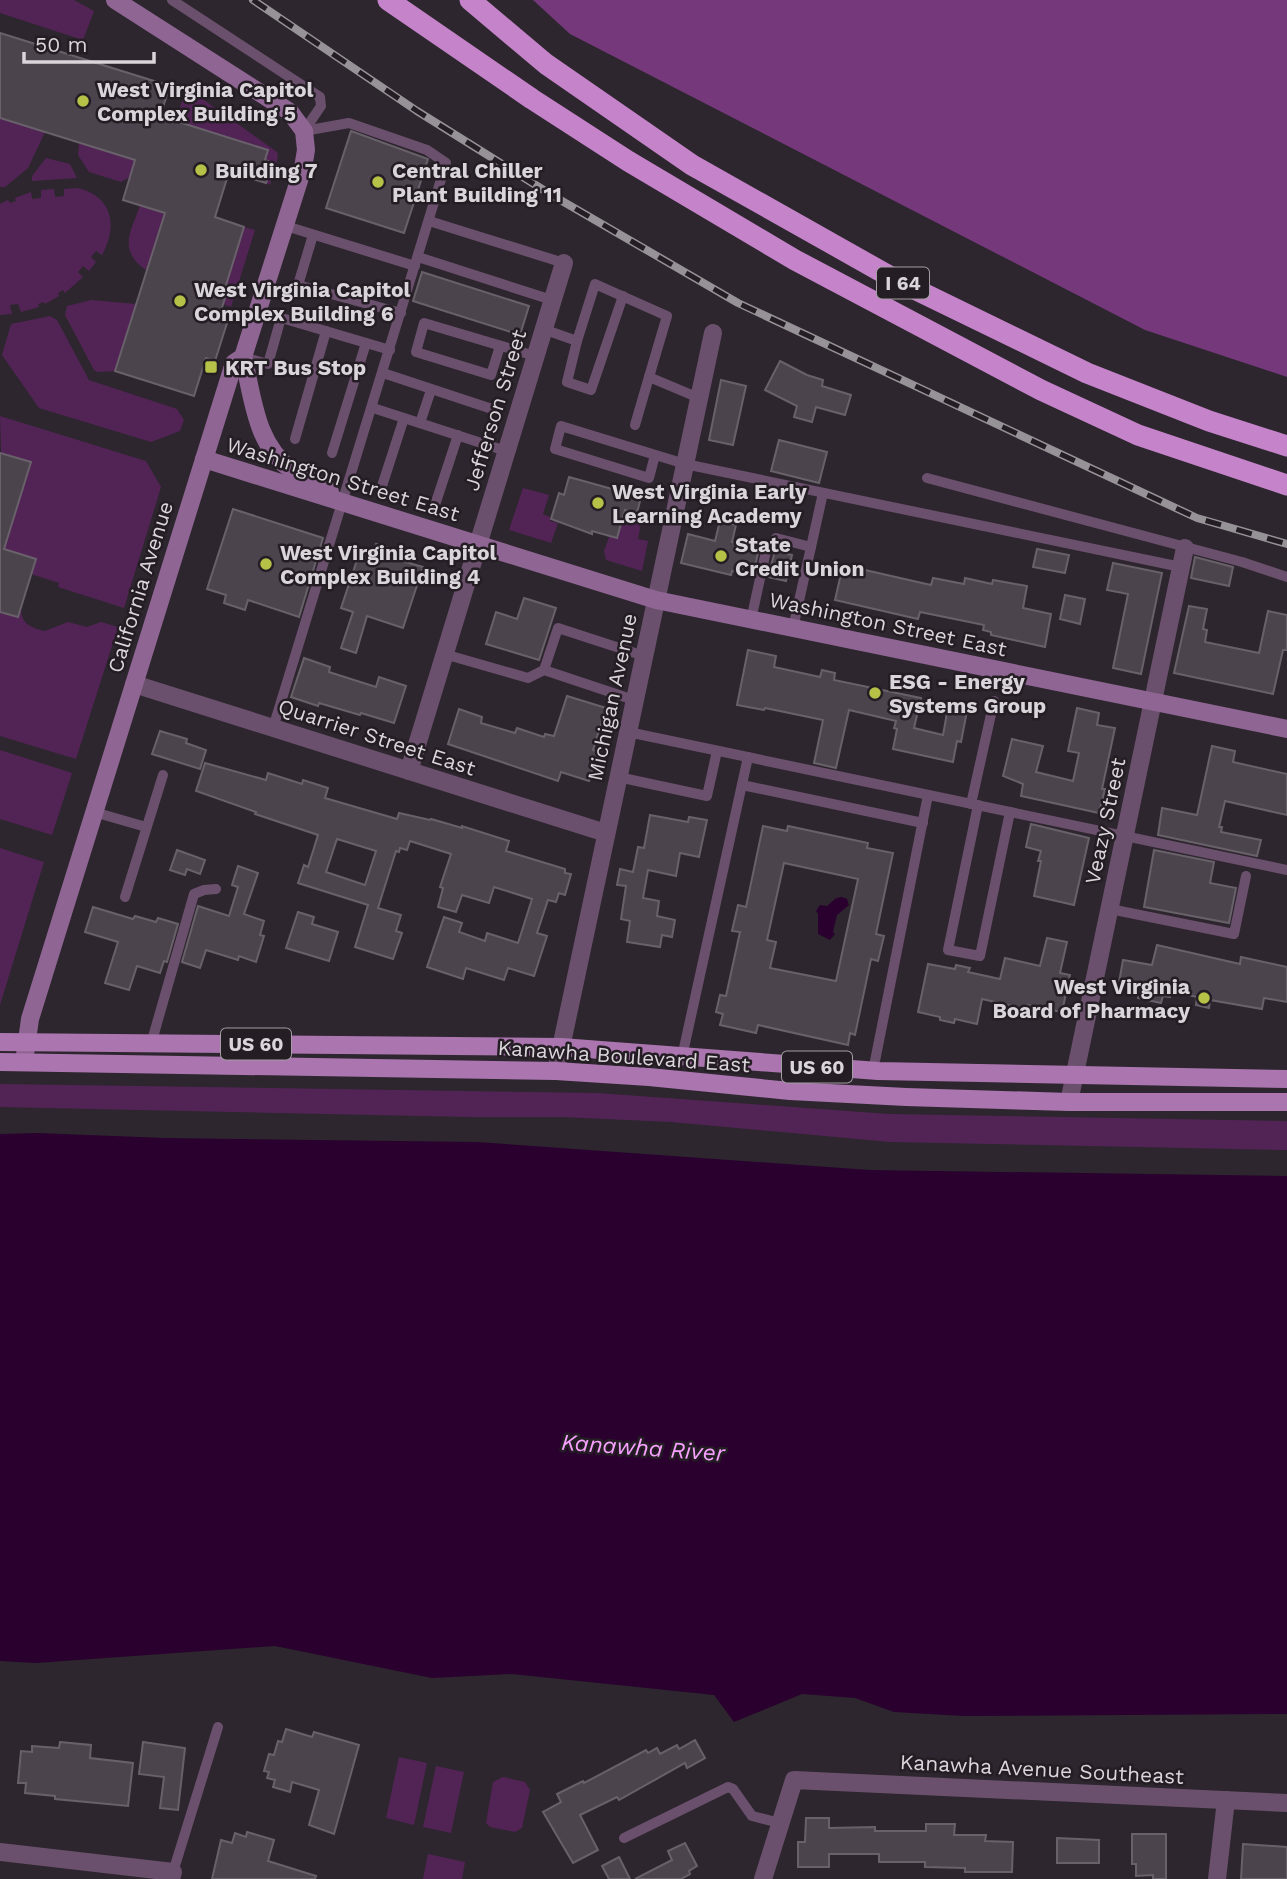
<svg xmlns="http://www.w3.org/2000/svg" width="1287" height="1879" font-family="'Work Sans',sans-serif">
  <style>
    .green { fill: #522456 }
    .forest { fill: #75387b }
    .water { fill: #2a002f }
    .building { fill: #4c444d; stroke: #69616a; stroke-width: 2; fill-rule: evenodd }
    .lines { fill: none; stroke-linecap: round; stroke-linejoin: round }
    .lane { stroke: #6b506d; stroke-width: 10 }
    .street { stroke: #6b506d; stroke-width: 18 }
    .secondary { stroke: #8f6593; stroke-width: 18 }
    .primary { stroke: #ab75b0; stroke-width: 18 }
    .highway { stroke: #c583ca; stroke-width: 21 }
    .rail-casing { stroke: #979298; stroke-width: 8 }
    .rail { stroke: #241d24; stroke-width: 5; stroke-dasharray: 16; stroke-linecap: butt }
    .poi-dot { fill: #b6c148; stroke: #241d24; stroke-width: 2.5 }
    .labels { text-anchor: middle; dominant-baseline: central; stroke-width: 5; stroke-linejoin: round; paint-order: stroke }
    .shield { fill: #241d24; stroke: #a39ea3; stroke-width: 2 }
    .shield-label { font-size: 19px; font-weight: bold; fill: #dad5da }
    .poi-label { font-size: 21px; font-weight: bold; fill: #dad5da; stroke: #241d24; text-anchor: start }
    .street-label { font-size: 21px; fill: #dad5da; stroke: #241d24 }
    .water-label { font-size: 23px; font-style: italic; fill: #f7a1fe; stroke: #241d24 }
  </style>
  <rect width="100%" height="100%" fill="#2d262e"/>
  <g class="green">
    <polygon points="0,0 74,0 94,11 83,40 0,13"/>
    <polygon points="190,90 277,152 278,157 270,185 266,183 273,163 265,160 268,150 176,121 185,91"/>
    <polygon points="0,118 45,132 28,168 5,187 0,187"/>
    <polygon points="79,143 135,160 130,177 121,182 89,172 78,155"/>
    <polygon points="46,158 70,164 77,178 32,181 32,176"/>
    <path d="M77,188C113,196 118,226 102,255L96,251L91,257L96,262L89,271L83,266L78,272L83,277L65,293L63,290L58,293L59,296L45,304L44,302L38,304L39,307L21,312L18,304L10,305L12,314L0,315V204L8,200L10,203L16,201L15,198L31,192L32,199L41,198V190L54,189L55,197L64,196V189Z"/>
    <path d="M140,206L165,213L146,270C118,250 130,233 140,206Z"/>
    <polygon points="244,227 255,230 231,307 223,304 225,299 222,298"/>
    <polygon points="91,300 136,304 115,371 97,372 94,370 65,315 67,306"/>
    <polygon points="50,316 57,320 89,380 177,409 184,420 180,431 151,442 39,408 2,355 11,324"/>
    <polygon points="0,416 146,461 161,487 124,608 58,587 59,583 31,574 4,549"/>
    <polygon points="523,488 549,495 543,514 550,517 550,521 558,523 551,543 509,530"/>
    <polygon points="622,518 641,523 638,539 648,541 642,571 606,560 604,551 609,537 617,537"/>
    <path d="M21,608C21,624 31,628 45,631L68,622L87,627L101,622L118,627L76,759L0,736V612L18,617Z"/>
    <polygon points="0,750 72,773 52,835 0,819"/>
    <polygon points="0,848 44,862 0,1005"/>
    <polygon points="0,1084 597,1093 889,1114 1287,1121 1287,1150 890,1142 671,1122 562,1117 470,1117 0,1107"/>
    <polygon points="399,1757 427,1763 414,1825 386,1818"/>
    <polygon points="436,1766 464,1772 451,1833 423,1827"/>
    <polygon points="503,1777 525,1782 530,1790 522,1828 515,1832 490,1827 486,1823 493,1782"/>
    <polygon points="428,1854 465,1862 462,1879 423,1879"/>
  </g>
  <polygon class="forest" points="533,0 1287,0 1287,377 1145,330 570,34"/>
  <g class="water">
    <polygon points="842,897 847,899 849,905 837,915 833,932 835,934 830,940 818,934 818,914 816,911 820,905 827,906 836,898"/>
    <polygon points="37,1133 165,1138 477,1142 870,1170 1287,1176 1287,1714 964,1716 894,1712 855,1698 802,1694 734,1722 714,1695 512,1674 432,1678 275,1646 36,1663 0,1661 0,1134"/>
  </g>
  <g class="building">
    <polygon points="0,33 170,86 160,116 268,150 265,160 273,163 266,183 229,172 215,217 244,227 222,298 225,298 219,317 228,320 215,361 206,358 194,396 115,371 165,213 123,200 135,160 0,118"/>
    <polygon points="351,131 428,159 404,233 326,208"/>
    <polygon points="422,272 529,306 520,335 413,301"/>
    <polygon points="780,361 807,375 823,380 822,386 851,395 845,415 816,407 812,422 794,417 797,406 765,390"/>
    <polygon points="721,380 746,386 733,445 709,440"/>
    <polygon points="779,440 827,452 819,483 771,471"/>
    <polygon points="0,453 31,462 4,549 36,559 18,617 0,612"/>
    <polygon points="569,477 641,497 637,513 625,510 617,538 592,531 592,534 551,519 559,493 564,495"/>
    <polygon points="233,509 323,538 299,617 248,600 245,610 224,603 226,595 207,589"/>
    <polygon points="720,521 736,525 732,542 759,548 753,576 732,571 731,575 681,563 688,534 715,541"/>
    <polygon points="376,544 404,553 402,561 423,567 403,628 367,616 356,653 341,648 353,612 341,608 361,548 374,552"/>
    <polygon points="1037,549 1069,555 1065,573 1033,567"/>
    <polygon points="775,551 792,555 786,581 768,577"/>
    <polygon points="1195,557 1233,567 1229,586 1191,578"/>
    <polygon points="1113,563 1162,573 1141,674 1113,668 1128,594 1107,590"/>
    <polygon points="843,565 931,585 933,578 964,584 965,578 992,584 993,580 1027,586 1023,608 1051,614 1045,647 991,635 991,632 983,630 984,625 920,612 918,619 835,600"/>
    <polygon points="1065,595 1085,599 1080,624 1060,619"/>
    <polygon points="524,598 556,608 539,660 486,644 496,612 517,619"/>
    <polygon points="1189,606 1207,609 1203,629 1207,630 1205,642 1259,653 1268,611 1287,615 1287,650 1283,650 1273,694 1174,673"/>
    <polygon points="748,650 776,656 774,667 820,677 822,670 835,673 834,680 921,698 914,728 943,735 949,702 968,706 961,742 957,741 953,762 893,749 897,729 894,728 896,721 849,710 836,768 814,763 823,720 765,708 764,710 737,705"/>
    <polygon points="304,658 330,667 329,672 376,687 379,677 406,686 394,723 361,713 360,715 319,703 318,706 291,697"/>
    <polygon points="567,696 606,708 593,750 598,752 589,781 561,772 558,781 448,744 459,709 482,717 481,723 515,733 517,728 544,737 545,734 554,736"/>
    <polygon points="1077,708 1099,713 1097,725 1115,728 1102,789 1105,789 1099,813 1021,796 1023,784 1003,776 1012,739 1043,746 1036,772 1073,781 1079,753 1068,751"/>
    <polygon points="160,731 187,739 186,743 206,750 200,769 152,754"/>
    <polygon points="1212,746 1235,751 1233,762 1287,774 1287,815 1225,801 1219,827 1222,827 1221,832 1261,840 1257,856 1158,835 1162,808 1197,815"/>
    <path d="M205,763L266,780L268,773L302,784L303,780L328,788L325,798L397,819L399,813L430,820L431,819L462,828V826L509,841L506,851L565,869V873L571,874L565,895L559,893L556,902L548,900L537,933L547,936L534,976L508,968L504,980L466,968L463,979L427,967L444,917L462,923L459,932L485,941L487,933L518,943L532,899L494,887L489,903L462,895L456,912L438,907L443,888L440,887L451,854L410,841L407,850L400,848L399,852L396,851L378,908L401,915L396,931L402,933L393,959L355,947L368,905L298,883L304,865L308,867L318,835L255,814L256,812L196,791ZM337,839L376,851L365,885L326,872Z"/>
    <polygon points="650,815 688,822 689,817 707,820 699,857 680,853 676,876 648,870 643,898 659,901 657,916 675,920 672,937 662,935 660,947 627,942 630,921 621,919 626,886 617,885 620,869 633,872 638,847 644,848"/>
    <polygon points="1031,824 1089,838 1074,905 1034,896 1041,861 1038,861 1041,851 1026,847"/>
    <path d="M763,826L787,831L788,826L868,843L867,848L893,853L876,934L884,936L878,961L871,959L855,1035L850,1033L848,1045L758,1025L756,1033L720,1025L723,1014L716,1012L720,995L726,996L740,932L732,931L738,905L746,907ZM784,863L858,879L836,981L770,968L776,942L767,940Z"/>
    <polygon points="177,850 205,860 200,874 187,869 185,875 170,870"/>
    <polygon points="1154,850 1214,862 1210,883 1236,888 1229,923 1144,907"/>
    <polygon points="238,866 258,873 244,914 264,921 260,935 264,936 256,962 239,956 238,960 206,950 200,968 182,962 198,906 229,916 238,887 232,885"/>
    <polygon points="93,907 133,919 135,916 156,922 158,918 178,924 167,962 164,961 160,973 137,966 129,990 105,983 118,942 85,932"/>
    <polygon points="298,912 314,917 312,924 338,932 329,961 286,948"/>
    <polygon points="1047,938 1067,942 1060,973 1070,975 1062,1012 1027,1005 1026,1009 982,999 977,1024 955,1019 954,1023 940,1020 940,1017 918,1012 928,964 955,969 956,965 970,968 968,972 1000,979 1005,958 1040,966"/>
    <polygon points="1157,945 1240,964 1241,957 1287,967 1287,1002 1264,998 1262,1009 1210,1000 1209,1008 1196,1005 1197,997 1171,991 1170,997 1163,996 1161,1003 1138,998 1139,992 1118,988 1123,960 1152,965"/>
    <polygon points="286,1729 312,1737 314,1732 359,1745 334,1834 309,1825 319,1790 292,1782 290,1792 273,1787 275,1780 267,1778 269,1772 264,1771 269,1754 274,1755 278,1741 282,1742"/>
    <polygon points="695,1740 705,1758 687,1768 685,1763 619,1800 617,1797 580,1815 598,1850 573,1863 543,1812 561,1802 557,1794 583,1781 584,1783 646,1750 648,1753 657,1748 660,1754 677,1745 679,1749"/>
    <polygon points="60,1742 91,1745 90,1758 133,1763 128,1806 55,1799 55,1796 25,1793 26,1783 18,1783 21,1751 32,1752 32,1746 59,1748"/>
    <polygon points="143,1742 185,1748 178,1810 160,1808 164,1777 139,1774"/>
    <polygon points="806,1818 829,1818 829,1828 875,1827 875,1831 926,1831 926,1824 955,1824 954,1835 986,1835 985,1841 1013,1842 1012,1872 965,1872 965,1868 925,1867 925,1862 879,1862 879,1854 829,1854 829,1867 798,1867 798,1842 805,1842"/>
    <polygon points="247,1832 274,1840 268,1861 316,1876 315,1879 212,1879 221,1840 232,1843 235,1833 246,1837"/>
    <polygon points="1132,1834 1166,1834 1166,1879 1153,1879 1153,1875 1136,1876 1136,1864 1132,1864"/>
    <polygon points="1057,1838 1099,1840 1099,1863 1057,1863"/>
    <polygon points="685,1843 697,1866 689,1871 690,1874 681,1879 635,1879 672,1860 668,1851"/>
    <polygon points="1243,1844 1287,1847 1287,1879 1241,1879"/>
    <polygon points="619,1857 630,1879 609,1879 602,1866"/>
  </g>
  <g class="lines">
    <g class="lane">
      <polyline points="172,0 320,97 321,106 304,131"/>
      <polyline points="429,221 564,263"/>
      <polyline points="286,226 415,266"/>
      <polyline points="313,235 298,285 401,313"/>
      <polyline points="418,257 552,300"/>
      <polyline points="258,311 390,350"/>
      <polyline points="543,329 577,341 595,284 667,316 649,377 699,398"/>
      <polyline points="577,341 567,382 591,390 623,296"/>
      <polyline points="500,346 491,375 416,352 424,323 535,356"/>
      <polyline points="243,357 268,364 281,318"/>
      <polyline points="383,373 492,409"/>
      <polyline points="373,408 506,451"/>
      <polyline points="420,423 431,390"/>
      <polyline points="635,425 649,377"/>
      <polyline points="295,439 326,331"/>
      <polyline points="332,453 366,343"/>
      <polyline points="655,455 649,478 555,449 561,426 685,464 1181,567"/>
      <polyline points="927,478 1242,562 1287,577"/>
      <polyline points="382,486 404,418"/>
      <polyline points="436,502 458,435"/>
      <polyline points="751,620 766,551 776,538 811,547"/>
      <polyline points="793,628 823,493"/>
      <polyline points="444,654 528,678 544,670 634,700"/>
      <polyline points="544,670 558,628 644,656"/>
      <polyline points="273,728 446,163 427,150 349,123 304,131"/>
      <polyline points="628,732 1287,870"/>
      <polyline points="618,777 707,796 717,751"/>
      <polyline points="742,785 923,823"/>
      <polyline points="971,804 994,701"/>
      <polyline points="978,805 948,950 980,956 1010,812"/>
      <polyline points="94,812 146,827"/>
      <polyline points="125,897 163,775"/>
      <polyline points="1110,909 1234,934 1246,876"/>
      <polyline points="151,1044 194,894 204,890 216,889"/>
      <polyline points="682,1057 748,757"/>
      <polyline points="873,1071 928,795"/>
      <polyline points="624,1838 728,1787 733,1789 752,1816 780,1823"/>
      <polyline points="173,1872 218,1727"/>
    </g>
    <g class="street">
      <polyline points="134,684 606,833"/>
      <polyline points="409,771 564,263"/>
      <polyline points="556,1071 713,333"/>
      <polyline points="1069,1102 1185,548"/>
      <polyline points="0,1852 173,1872 171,1879"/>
      <polyline points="763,1879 794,1780 1287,1803"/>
      <polyline points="1217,1879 1226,1800"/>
    </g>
    <g class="secondary">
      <path d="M243,357C253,396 255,445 292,470C304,479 319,482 330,492"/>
      <polyline points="204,459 656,600 1287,729"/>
      <polyline points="24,1062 30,1019 234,363 243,357 303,168 306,150 304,131 290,112 115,0"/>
    </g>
    <g class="primary">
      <polyline points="0,1042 561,1047 878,1071 1287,1079"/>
      <polyline points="0,1062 556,1071 649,1077 790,1091 906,1097 1069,1102 1287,1102"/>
    </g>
    <g class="highway">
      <polyline points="388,0 532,99 628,161 795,260 1041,390 1138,435 1287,485"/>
      <polyline points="470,0 546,64 692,165 898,281 1087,373 1209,421 1287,446"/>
    </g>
    <defs>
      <polyline id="rail" points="253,0 417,111 550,194 738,303 1197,518 1287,544"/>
    </defs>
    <use href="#rail" class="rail-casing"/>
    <use href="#rail" class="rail"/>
  </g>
  <g class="poi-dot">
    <circle cx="83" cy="101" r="7"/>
    <circle cx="201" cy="170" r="7"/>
    <circle cx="378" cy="182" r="7"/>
    <circle cx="180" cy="301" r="7"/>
    <rect x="204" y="360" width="14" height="14" rx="3.5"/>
    <circle cx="598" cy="503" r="7"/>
    <circle cx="721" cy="556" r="7"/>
    <circle cx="266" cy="564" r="7"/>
    <circle cx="875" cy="693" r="7"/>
    <circle cx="1204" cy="998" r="7"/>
  </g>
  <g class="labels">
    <g class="shield">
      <rect x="877" y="267.5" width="52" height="31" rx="5"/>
      <rect x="221" y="1028.5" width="70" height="31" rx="5"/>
      <rect x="782" y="1051.5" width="70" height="31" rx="5"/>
    </g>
    <g class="shield-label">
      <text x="903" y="283">I 64</text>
      <text x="256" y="1044">US 60</text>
      <text x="817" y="1067">US 60</text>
    </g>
    <g class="poi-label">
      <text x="97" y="89">West Virginia Capitol<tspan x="97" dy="24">Complex Building 5</tspan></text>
      <text x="215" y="170">Building 7</text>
      <text x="392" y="170">Central Chiller<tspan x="392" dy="24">Plant Building 11</tspan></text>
      <text x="194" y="289">West Virginia Capitol<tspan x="194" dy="24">Complex Building 6</tspan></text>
      <text x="225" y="367">KRT Bus Stop</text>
      <text x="612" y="491">West Virginia Early<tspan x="612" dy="24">Learning Academy</tspan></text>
      <text x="735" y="544">State<tspan x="735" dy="24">Credit Union</tspan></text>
      <text x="280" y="552">West Virginia Capitol<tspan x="280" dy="24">Complex Building 4</tspan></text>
      <text x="889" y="681">ESG - Energy<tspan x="889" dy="24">Systems Group</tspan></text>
      <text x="1190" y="986" text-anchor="end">West Virginia<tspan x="1190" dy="24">Board of Pharmacy</tspan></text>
    </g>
    <g class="street-label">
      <text transform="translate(495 410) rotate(-73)">Jefferson Street</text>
      <text transform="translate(343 479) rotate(17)">Washington Street East</text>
      <text transform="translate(140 587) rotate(-73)">California Avenue</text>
      <text transform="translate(888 624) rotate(12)">Washington Street East</text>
      <text transform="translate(612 697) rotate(-78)">Michigan Avenue</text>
      <text transform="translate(377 737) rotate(18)">Quarrier Street East</text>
      <text transform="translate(1105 821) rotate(-78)">Veazy Street</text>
      <text transform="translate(624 1056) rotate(4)">Kanawha Boulevard East</text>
      <text transform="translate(1042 1769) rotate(3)">Kanawha Avenue Southeast</text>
    </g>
    <g class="water-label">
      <text transform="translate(643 1448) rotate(4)">Kanawha River</text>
    </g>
  </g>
  <path d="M24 52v10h130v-10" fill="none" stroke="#dad5da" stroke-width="3.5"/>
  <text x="35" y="52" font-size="21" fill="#dad5da" stroke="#241d24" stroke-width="5" paint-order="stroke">50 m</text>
</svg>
